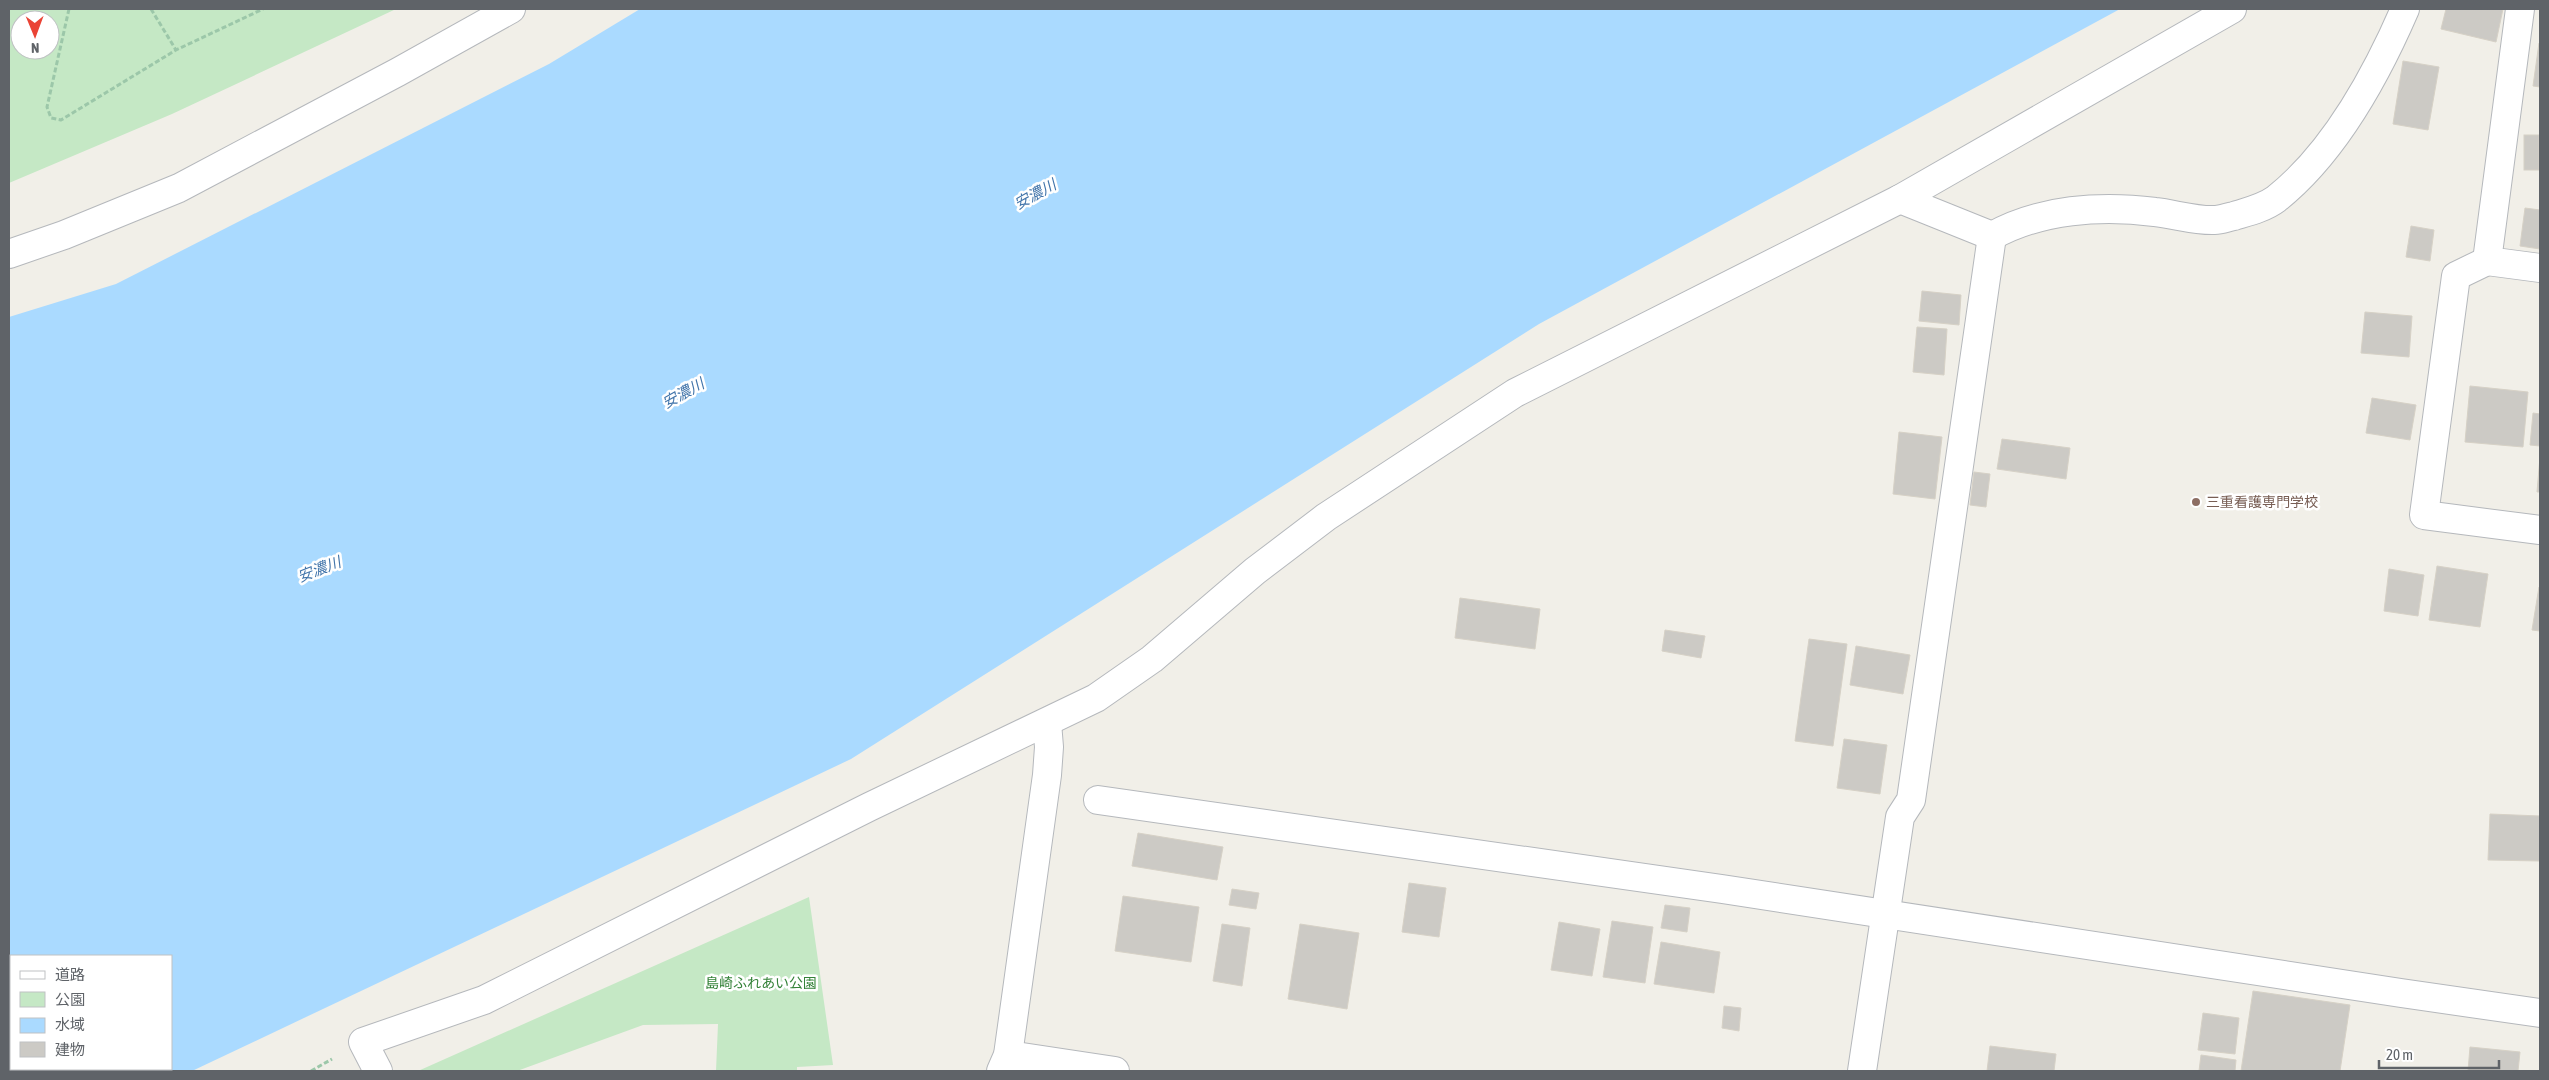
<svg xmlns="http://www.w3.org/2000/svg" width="2549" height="1080" font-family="'Asap Condensed','Noto Sans JP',sans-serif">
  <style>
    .green { fill: #c5e8c5; fill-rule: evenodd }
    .water { fill: #aadaff; fill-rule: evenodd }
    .building { fill: #cccac5; stroke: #d6d1c6 }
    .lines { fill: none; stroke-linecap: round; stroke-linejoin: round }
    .minor-casing { stroke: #b5b8bc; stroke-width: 30 }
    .tertiary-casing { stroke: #b5b8bc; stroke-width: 30 }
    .path { stroke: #9cc7a9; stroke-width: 3; stroke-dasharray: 5 2.5; stroke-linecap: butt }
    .minor { stroke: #fff; stroke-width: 28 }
    .tertiary { stroke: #fff; stroke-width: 28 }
    .education-dot { fill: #8d6e63; stroke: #fff; stroke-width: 2 }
    .labels { text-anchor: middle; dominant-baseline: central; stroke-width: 5; stroke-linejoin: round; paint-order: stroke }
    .education-label { font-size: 14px; fill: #785e54; stroke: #fff; text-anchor: start }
    .park-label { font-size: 14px; fill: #348238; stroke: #fff }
    .water-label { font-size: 15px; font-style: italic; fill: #4174aa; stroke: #fff }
  </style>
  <rect width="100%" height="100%" fill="#f1efe8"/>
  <g class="green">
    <path d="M9,9H396L172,114L9,183ZM20,20H50V50H20Z"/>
    <polygon points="809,897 833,1065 797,1067 797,1071 716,1071 718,1024 643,1025 517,1071 418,1071"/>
  </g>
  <path class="water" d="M640,9H2120L1539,324L851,759L192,1071H9V317L116,284L549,64ZM11,956H171V1069H11Z"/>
  <g class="building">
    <polygon points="2446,9 2503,9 2496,42 2441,29"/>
    <polygon points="2539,43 2540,44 2540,87 2533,86"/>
    <polygon points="2403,61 2439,67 2428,130 2393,124"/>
    <rect x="2524" y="135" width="15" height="35"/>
    <polygon points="2525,208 2540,210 2540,249 2520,246"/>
    <polygon points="2411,226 2434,230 2430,261 2406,257"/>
    <polygon points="1922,291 1961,295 1959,325 1919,321"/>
    <polygon points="2365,312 2412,316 2409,357 2361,353"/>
    <polygon points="1917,327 1947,329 1944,375 1913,372"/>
    <polygon points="2470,386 2528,392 2523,447 2465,442"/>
    <polygon points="2372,398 2416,405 2410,440 2366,433"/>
    <polygon points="2533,413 2540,414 2540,446 2530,445"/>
    <polygon points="1899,432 1942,437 1935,499 1893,494"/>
    <polygon points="2002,439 2070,448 2066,479 1997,469"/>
    <polygon points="2540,457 2540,492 2537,492"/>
    <polygon points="1974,472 1990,474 1986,507 1970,505"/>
    <polygon points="2437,566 2488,574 2480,627 2429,620"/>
    <polygon points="2389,569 2424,575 2418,616 2384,611"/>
    <polygon points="2539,587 2540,587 2540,631 2532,630"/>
    <polygon points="1460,598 1540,609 1535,649 1455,638"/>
    <polygon points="1665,630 1705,636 1701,658 1662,651"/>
    <polygon points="1809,639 1847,644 1833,746 1795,741"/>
    <polygon points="1856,646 1910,655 1903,694 1850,685"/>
    <polygon points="1844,739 1887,745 1880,794 1837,788"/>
    <polygon points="2490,814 2540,816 2540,861 2488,860"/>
    <polygon points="1138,833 1223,847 1217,880 1132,866"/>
    <polygon points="1409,883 1446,888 1439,937 1402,932"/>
    <polygon points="1232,889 1259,893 1256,909 1229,905"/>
    <polygon points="1123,896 1199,907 1191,962 1115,951"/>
    <polygon points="1665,905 1690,908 1687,932 1661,928"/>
    <polygon points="1612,921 1653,927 1645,983 1603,977"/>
    <polygon points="1559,922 1600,929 1592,976 1551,970"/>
    <polygon points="1222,924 1250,928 1242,986 1213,981"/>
    <polygon points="1300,924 1359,933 1347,1009 1288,999"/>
    <polygon points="1661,942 1720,952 1714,993 1654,984"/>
    <polygon points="2253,991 2350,1005 2340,1071 2241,1071"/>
    <polygon points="1724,1006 1741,1008 1739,1031 1722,1028"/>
    <polygon points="2203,1013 2239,1018 2235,1054 2198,1050"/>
    <polygon points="1990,1046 2056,1054 2054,1071 1987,1071"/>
    <polygon points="2470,1047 2520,1052 2518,1071 2468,1071"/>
    <polygon points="2201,1055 2236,1060 2235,1071 2199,1071"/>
  </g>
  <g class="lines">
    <defs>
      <g id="minor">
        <polyline points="2520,9 2487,261 2540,268"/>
        <polyline points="1900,199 1992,236"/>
        <path d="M1992,236C2040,209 2101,205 2155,212C2174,214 2196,221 2215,220C2221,220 2228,217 2234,216C2247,212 2264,208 2276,199C2334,153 2376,76 2405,9"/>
        <polyline points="9,254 64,235 179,188 398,72 511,9"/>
        <polyline points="2487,261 2456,276 2424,515 2540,530"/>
        <polyline points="1098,800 1722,889 2401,993 2540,1013"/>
        <polyline points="378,1071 363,1042 484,1000 869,807 1096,698 1152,659 1255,571 1326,517 1515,393 1900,199 2232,9"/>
        <polyline points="1001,1071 1008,1055 1047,775 1049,747 1047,723"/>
        <polyline points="1862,1071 1900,817 1911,800 1992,236"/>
      </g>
      <polyline id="tertiary" points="1008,1055 1115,1071"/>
    </defs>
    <use href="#minor" class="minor-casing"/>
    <use href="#tertiary" class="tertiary-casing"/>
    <g class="path">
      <polyline points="69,9 47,107 51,118 61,120 176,50 263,9"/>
      <polyline points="151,9 176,50"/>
      <polyline points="311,1071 332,1059"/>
    </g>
    <use href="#minor" class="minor"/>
    <use href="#tertiary" class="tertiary"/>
  </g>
  <circle class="education-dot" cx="2196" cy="502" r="5"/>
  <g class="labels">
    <g class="education-label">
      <text x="2206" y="502">三重看護専門学校</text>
    </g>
    <g class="park-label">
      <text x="761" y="983">島崎ふれあい公園</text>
    </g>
    <g class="water-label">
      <text transform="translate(1035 194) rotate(-29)">安濃川</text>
      <text transform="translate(683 393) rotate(-29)">安濃川</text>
      <text transform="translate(319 569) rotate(-21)">安濃川</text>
    </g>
  </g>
  <rect width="2549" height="1080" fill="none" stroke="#5f6368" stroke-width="20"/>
  <rect x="10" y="955" width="162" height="115" fill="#ffffff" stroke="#bfc1c3"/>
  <rect x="20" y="971" width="25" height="8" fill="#ffffff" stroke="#bfc1c3"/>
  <text x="55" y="980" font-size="15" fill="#5f6368">道路</text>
  <rect x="20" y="992" width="25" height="15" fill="#c5e8c5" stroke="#bfc1c3"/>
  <text x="55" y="1005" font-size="15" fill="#5f6368">公園</text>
  <rect x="20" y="1018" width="25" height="15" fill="#aadaff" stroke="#bfc1c3"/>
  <text x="55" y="1030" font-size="15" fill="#5f6368">水域</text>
  <rect x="20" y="1042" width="25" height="15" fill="#cccac5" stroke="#bfc1c3"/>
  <text x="55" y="1055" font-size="15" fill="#5f6368">建物</text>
  <g transform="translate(35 35) rotate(179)"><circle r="24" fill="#ffffff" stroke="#bfc1c3"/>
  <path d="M0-4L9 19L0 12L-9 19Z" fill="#ea4335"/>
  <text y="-8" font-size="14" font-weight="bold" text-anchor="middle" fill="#5f6368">N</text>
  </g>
  <path d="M2379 1060v8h120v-8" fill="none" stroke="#5f6368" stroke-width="2.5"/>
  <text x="2386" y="1060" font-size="15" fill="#5f6368" stroke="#ffffff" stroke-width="4" paint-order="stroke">20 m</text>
</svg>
